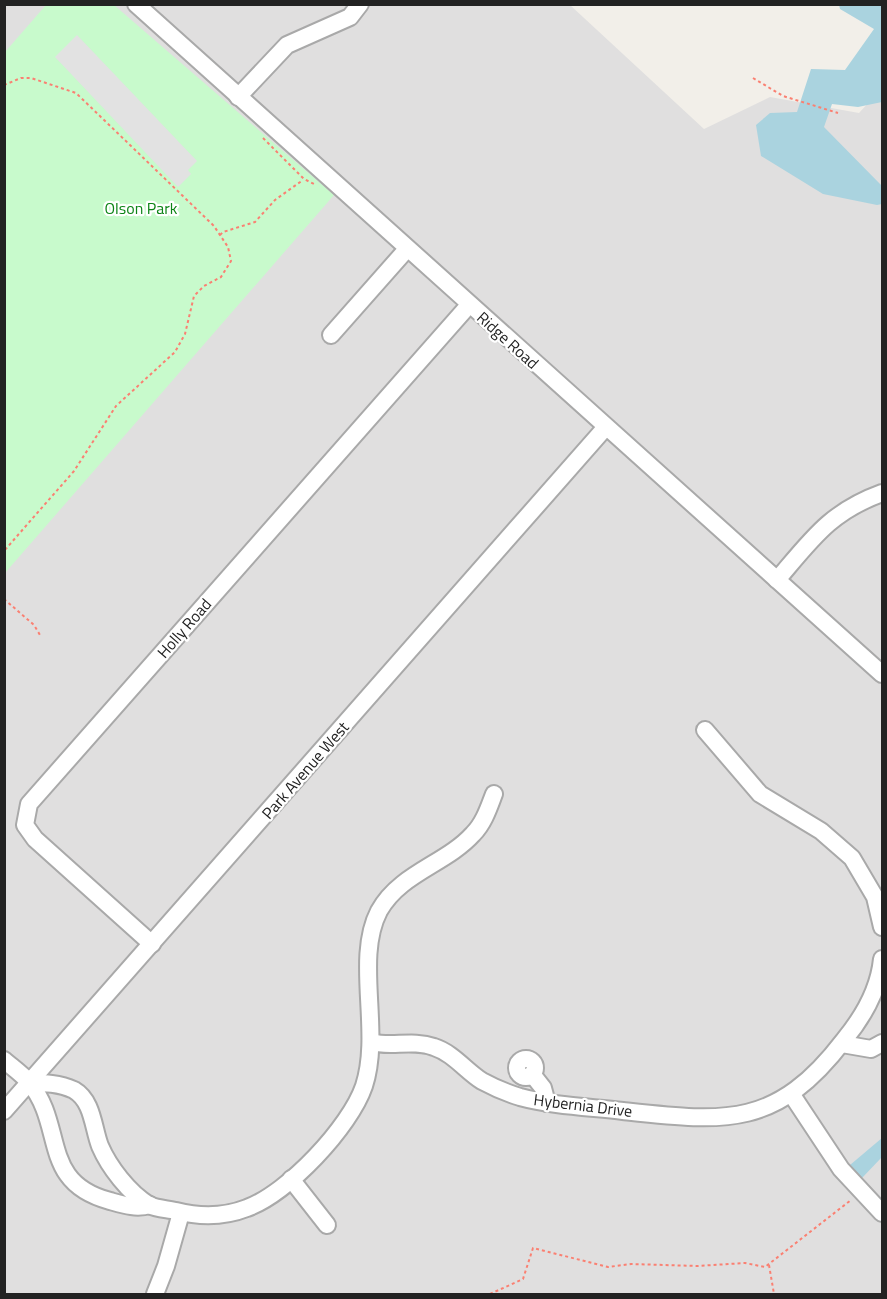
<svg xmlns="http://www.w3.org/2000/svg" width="887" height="1299" font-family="'Titillium Web',sans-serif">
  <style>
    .residential { fill: #e0dfdf }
    .park { fill: #c8facc }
    .parking { fill: #e2e2e2 }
    .water { fill: #aad3df }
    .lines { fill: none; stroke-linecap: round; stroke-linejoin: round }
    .minor-casing { stroke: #a9a9a9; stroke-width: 20 }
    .path { stroke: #fa8072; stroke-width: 2; stroke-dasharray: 3 3; stroke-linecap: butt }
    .minor { stroke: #fff; stroke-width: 16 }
    .labels { text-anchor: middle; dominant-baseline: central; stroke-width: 4.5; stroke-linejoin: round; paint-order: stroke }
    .park-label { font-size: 16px; fill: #0c8416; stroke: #fff }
    .street-label { font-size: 16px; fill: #222; stroke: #fff }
  </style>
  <rect width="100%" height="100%" fill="#f2efe9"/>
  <polygon class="residential" points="5,5 570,5 704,129 770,97 859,113 882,88 882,1294 5,1294"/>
  <polygon class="park" points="46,5 114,5 334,195 5,573 5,52"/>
  <polygon class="parking" points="77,35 197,161 188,170 191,174 178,187 55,57"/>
  <g class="water">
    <polygon points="839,5 882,5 882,102 858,107 832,104 824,127 882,186 882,204 877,205 823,194 761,156 756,125 770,113 797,112 811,69 845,70 874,29 840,9"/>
    <polygon points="882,1138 882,1157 861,1179 850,1165"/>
  </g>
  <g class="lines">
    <defs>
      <g id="minor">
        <polyline points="136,4 882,674"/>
        <polyline points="238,97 287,45 350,17 360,4"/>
        <polyline points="331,335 407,249"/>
        <path d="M777,580C812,539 830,512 882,493"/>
        <polyline points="705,730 760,794 821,831 852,858 875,897 882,927"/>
        <polyline points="152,944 35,839 25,825 29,804 469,305"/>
        <path d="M372,1042C390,1048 412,1039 434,1047C453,1053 466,1071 482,1081C493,1087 507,1093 520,1097C553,1106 589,1107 623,1111C725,1122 776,1129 844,1040C863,1017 879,989 882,959"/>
        <polyline points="842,1044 871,1049 882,1043"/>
        <circle cx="526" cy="1068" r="9"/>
        <path d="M4,1060C12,1067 22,1074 29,1082C66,1127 39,1182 110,1201C124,1205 136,1209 150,1205"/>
        <polyline points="532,1074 543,1088 547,1103"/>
        <path d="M29,1083C45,1083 59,1083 74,1090C93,1101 93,1128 100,1146C109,1167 129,1193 149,1205C157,1209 168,1209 176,1211C200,1217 224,1217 247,1208C288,1193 350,1127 364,1086C382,1031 354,959 379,911C400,873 446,864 473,834C484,823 489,807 494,794"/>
        <polyline points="792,1095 841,1169 882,1213"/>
        <polyline points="4,1111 605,428"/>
        <polyline points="291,1179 327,1225"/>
        <polyline points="155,1294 166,1266 181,1213"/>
      </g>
    </defs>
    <use href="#minor" class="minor-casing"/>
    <g class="path">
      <polyline points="753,78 783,96 838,113"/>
      <polyline points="4,85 21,78 31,78 76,93 214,226 228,247 231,261 221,277 204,286 194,296 185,334 175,352 116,406 74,471 4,551"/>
      <polyline points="263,138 304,179 314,184"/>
      <polyline points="220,235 223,232 255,222 275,200 303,180"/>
      <polyline points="4,599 34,625 40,635"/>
      <polyline points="769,1265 774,1294"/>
      <polyline points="490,1294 523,1279 533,1248 608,1267 631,1264 697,1266 745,1263 765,1267 851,1200"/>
    </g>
    <use href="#minor" class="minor"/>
  </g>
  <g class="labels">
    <g class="park-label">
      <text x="141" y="208">Olson Park</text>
    </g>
    <g class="street-label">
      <text transform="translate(508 340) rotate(42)">Ridge Road</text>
      <text transform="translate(184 628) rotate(-49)">Holly Road</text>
      <text transform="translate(305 770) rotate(-49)">Park Avenue West</text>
      <text transform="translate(583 1105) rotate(7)">Hybernia Drive</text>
    </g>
  </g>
  <rect width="887" height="1299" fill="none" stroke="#222222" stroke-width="12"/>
</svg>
